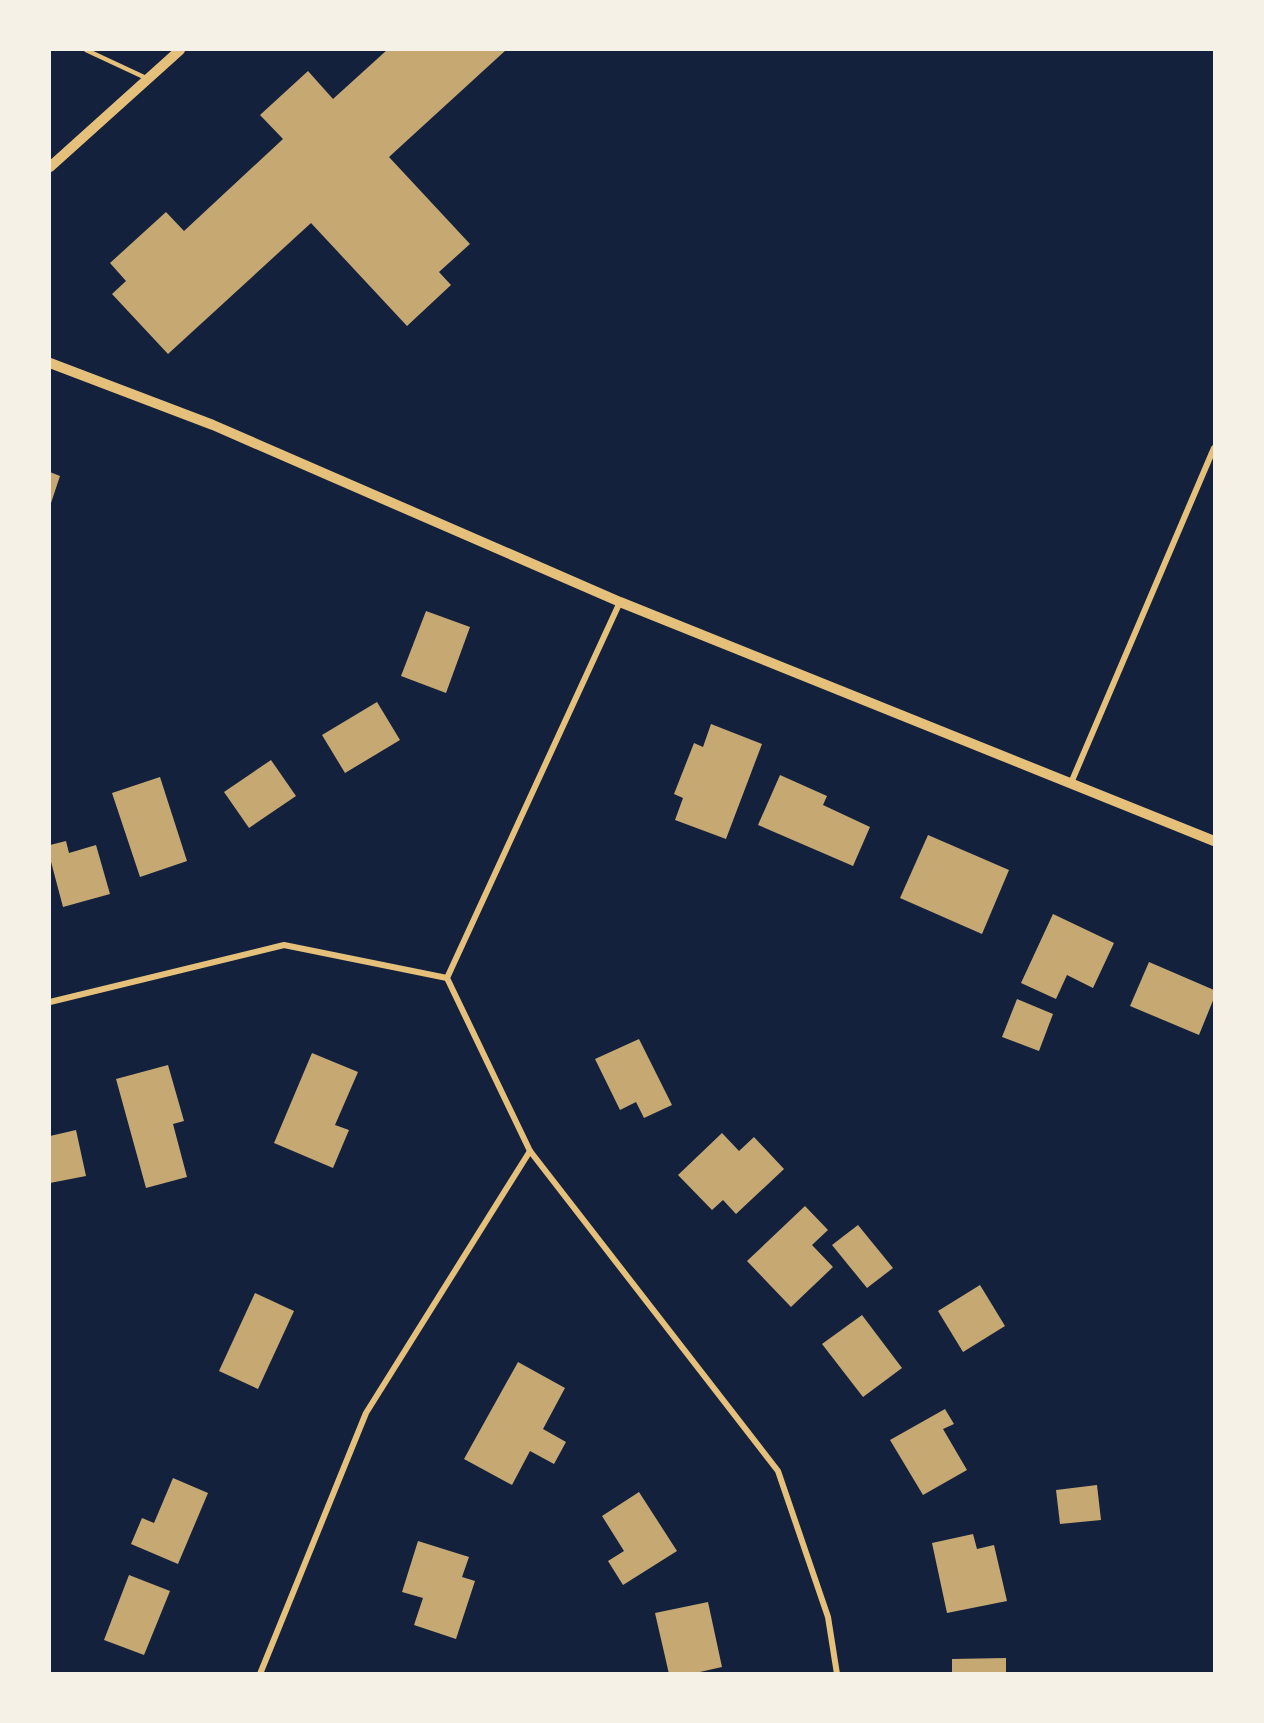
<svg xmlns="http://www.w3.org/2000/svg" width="1264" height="1723" font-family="Commissioner,sans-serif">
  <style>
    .building { fill: #c6a872 }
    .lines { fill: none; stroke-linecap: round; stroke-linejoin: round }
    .service { stroke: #e5c07b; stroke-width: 4.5 }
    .minor { stroke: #e5c07b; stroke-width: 6 }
    .tertiary { stroke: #e5c07b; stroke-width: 10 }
  </style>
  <rect width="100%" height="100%" fill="#14213d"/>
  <g class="building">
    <polygon points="387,50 506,50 389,157 470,244 439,272 451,285 407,326 311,223 168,354 112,294 126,281 110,263 166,212 184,231 283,139 260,115 308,71 333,99"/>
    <polygon points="50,472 60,476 50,506"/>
    <polygon points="426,611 470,627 446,693 401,676"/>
    <polygon points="377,702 400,740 345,773 322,735"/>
    <polygon points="711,724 762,744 726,839 675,820 683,798 674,794 694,743 703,747"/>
    <polygon points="271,760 296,796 249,828 224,792"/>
    <polygon points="780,775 827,796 823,805 870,827 853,866 758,825"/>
    <polygon points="160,777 187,861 140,877 112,793"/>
    <polygon points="928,835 1009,870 982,934 900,898"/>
    <polygon points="66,841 69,853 96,845 110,894 63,907 50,858 50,845"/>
    <polygon points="1053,914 1114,943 1093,988 1067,975 1056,999 1021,983"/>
    <polygon points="1149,962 1214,990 1214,998 1199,1035 1130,1006"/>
    <polygon points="1017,999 1053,1014 1039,1051 1002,1037"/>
    <polygon points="639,1039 672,1105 644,1118 636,1102 620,1110 595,1059"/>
    <polygon points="312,1053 358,1072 335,1125 349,1130 333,1168 274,1143"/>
    <polygon points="168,1065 184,1121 173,1124 187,1177 146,1188 116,1079"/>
    <polygon points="76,1130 86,1176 50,1183 50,1136"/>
    <polygon points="722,1133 739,1151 754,1137 784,1169 736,1214 723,1200 712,1210 678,1175"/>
    <polygon points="805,1206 828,1230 812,1245 833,1267 791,1307 747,1261"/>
    <polygon points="858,1225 893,1268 867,1288 832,1245"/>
    <polygon points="980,1285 1005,1326 963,1352 938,1311"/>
    <polygon points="255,1293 294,1311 258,1389 219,1371"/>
    <polygon points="862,1315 902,1368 863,1397 822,1344"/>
    <polygon points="518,1362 565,1388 543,1429 566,1442 554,1464 530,1451 512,1485 464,1459"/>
    <polygon points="945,1409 954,1424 943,1429 967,1470 923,1495 890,1440"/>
    <polygon points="173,1478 208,1493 178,1564 131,1544 142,1518 154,1523"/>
    <polygon points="1097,1485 1101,1520 1060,1524 1056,1490"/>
    <polygon points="639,1492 677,1551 623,1585 608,1561 624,1551 602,1516"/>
    <polygon points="973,1534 977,1549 994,1545 1007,1601 947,1613 932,1543"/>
    <polygon points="418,1541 469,1557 462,1577 475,1581 456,1639 414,1625 423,1598 402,1592"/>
    <polygon points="129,1575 170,1591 144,1655 104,1640"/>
    <polygon points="708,1602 722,1667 691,1674 669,1674 655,1613"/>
    <polygon points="1006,1658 1006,1674 952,1674 952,1659"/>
  </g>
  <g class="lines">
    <polyline class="service" points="86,50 146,78"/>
    <g class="minor">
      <polyline points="1071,783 1214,448"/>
      <polyline points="447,978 530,1151 778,1471 828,1617 837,1674"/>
      <polyline points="447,978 620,602"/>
      <polyline points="50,1002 284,945 447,978"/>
      <polyline points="260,1674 366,1413 530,1151"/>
    </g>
    <g class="tertiary">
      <polyline points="50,167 180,50"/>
      <polyline points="50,363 213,425 620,602 1214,841"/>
    </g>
  </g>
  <rect width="1264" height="1723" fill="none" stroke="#f6f1e7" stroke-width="102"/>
</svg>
